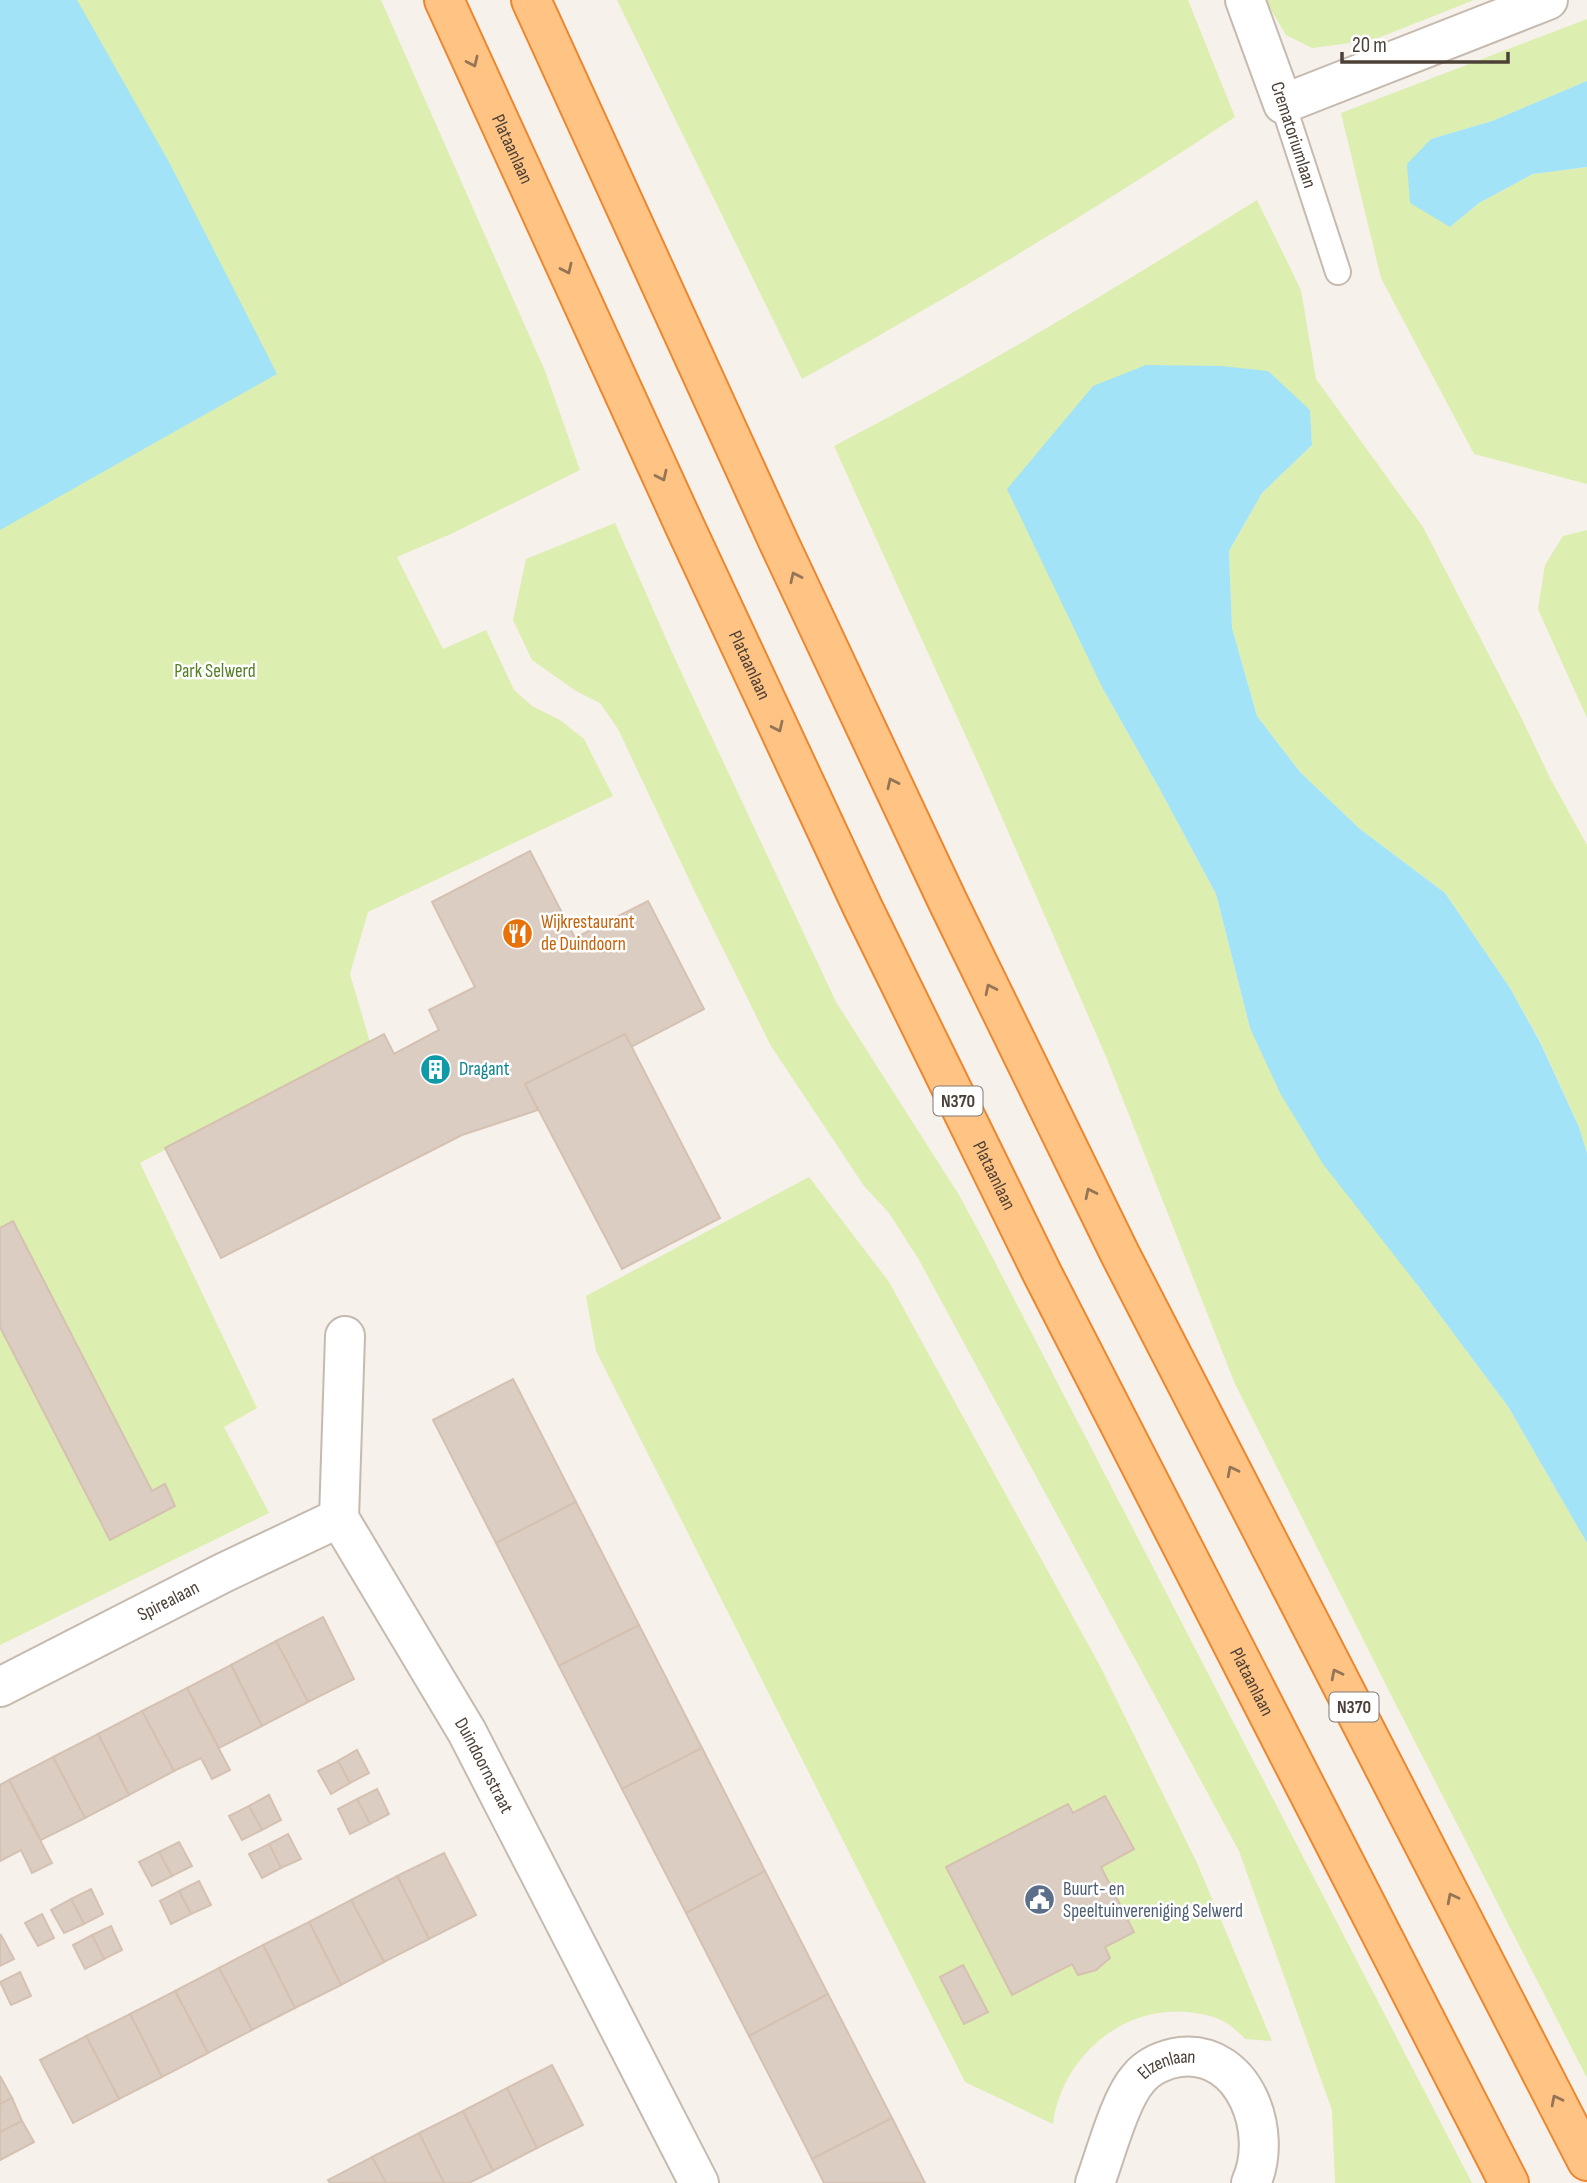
<svg xmlns="http://www.w3.org/2000/svg" width="1587" height="2183" font-family="'Sofia Sans Condensed',sans-serif">
  <style>
    .green { fill: #dceeb0 }
    .water { fill: #a3e3f7 }
    .building { fill: #dccdc2; stroke: #d5c1b1; stroke-width: 2 }
    .lines { fill: none; stroke-linecap: round; stroke-linejoin: round }
    .service-casing { stroke: #c6baaf; stroke-width: 28 }
    .minor-casing { stroke: #c6baaf; stroke-width: 42 }
    .trunk-casing { stroke: #ec872f; stroke-width: 42 }
    .service { stroke: #fff; stroke-width: 24 }
    .minor { stroke: #fff; stroke-width: 38 }
    .trunk { stroke: #ffc484; stroke-width: 38 }
    .oneway { stroke: #947556 }
    .labels { text-anchor: middle; dominant-baseline: central; stroke-width: 5; stroke-linejoin: round; paint-order: stroke }
    .shield { fill: #fff; stroke: #827973; stroke-width: 2 }
    .shield-label { font-size: 18px; font-weight: bold; fill: #4c4037 }
    .street-label { font-size: 19px; fill: #4c4037; stroke: #fff }
    .park-label { font-size: 19px; fill: #557e23; stroke: #fff }
    .food-label { font-size: 19px; fill: #c56008; stroke: #fff; text-anchor: start }
    .culture-label { font-size: 19px; fill: #0d838f; stroke: #fff; text-anchor: start }
    .service-label { font-size: 19px; fill: #4e5e75; stroke: #fff; text-anchor: start }
  </style>
  <rect width="100%" height="100%" fill="#f6f1eb"/>
  <g class="green">
    <polygon points="0,0 381,0 545,371 580,470 453,533 397,557 443,649 486,630 514,690 532,706 560,720 584,739 613,796 368,912 350,974 370,1042 140,1163 257,1408 224,1427 269,1513 0,1645"/>
    <path d="M617,0H1188L1235,117C1094,211 949,297 802,379Z"/>
    <polygon points="1265,0 1474,0 1373,40 1312,48 1286,35"/>
    <polygon points="1587,19 1587,81 1492,121 1431,139 1450,227 1479,203 1533,174 1587,167 1587,484 1474,454 1381,278 1341,113"/>
    <path d="M1257,200L1301,290L1316,379L1423,527L1520,715L1550,778L1587,845V1153L1579,1127L1540,1041L1510,988L1445,893L1360,829L1300,772L1257,716L1232,628L1229,551L1262,493L1312,445L1310,410L1103,689L1158,786L1216,894L1250,1028L1419,1287L1509,1408L1587,1543V2078L1388,1689L1235,1384L1107,1059L983,774L834,446C979,371 1119,286 1257,200Z"/>
    <polygon points="615,523 675,659 836,1002 959,1195 985,1243 1472,2183 1335,2183 1332,2110 1239,1851 919,1260 889,1213 864,1186 771,1046 694,890 618,729 600,703 576,691 532,660 513,620 526,559"/>
    <polygon points="1587,530 1587,718 1538,609 1545,565 1563,536"/>
    <path d="M809,1177L889,1282L1100,1666L1197,1863L1272,2041L1245,2039C1226,2019 1216,2016 1188,2012C1121,2005 1061,2059 1053,2124L965,2082L596,1351L586,1296Z"/>
  </g>
  <g class="water">
    <polygon points="0,0 77,0 169,162 277,374 0,530"/>
    <polygon points="1587,81 1587,167 1533,174 1479,203 1450,227 1410,203 1407,164 1431,139 1492,121"/>
    <polygon points="1146,365 1221,366 1268,371 1310,410 1312,445 1262,493 1229,551 1232,628 1257,716 1300,772 1360,829 1445,893 1510,988 1540,1042 1579,1127 1587,1153 1587,1543 1509,1408 1419,1287 1323,1164 1280,1093 1250,1028 1216,894 1158,786 1103,689 1007,489 1093,386"/>
  </g>
  <g class="building">
    <polygon points="530,851 575,938 648,901 704,1009 631,1047 625,1034 525,1084 538,1110 462,1135 221,1258 165,1148 384,1034 394,1054 439,1030 429,1010 475,987 432,902"/>
    <polygon points="625,1034 720,1218 622,1269 525,1084"/>
    <polygon points="13,1221 152,1491 165,1484 175,1506 110,1540 0,1327 0,1228"/>
    <polygon points="513,1379 576,1502 496,1543 433,1420"/>
    <polygon points="576,1502 639,1625 559,1666 496,1543"/>
    <polygon points="323,1617 354,1679 308,1702 276,1641"/>
    <polygon points="639,1625 702,1748 622,1789 559,1666"/>
    <polygon points="276,1641 308,1702 262,1726 231,1665"/>
    <polygon points="231,1665 262,1726 219,1748 187,1688"/>
    <polygon points="187,1688 230,1770 212,1779 201,1758 174,1771 142,1711"/>
    <polygon points="142,1711 174,1771 129,1795 98,1734"/>
    <polygon points="98,1734 129,1795 85,1818 53,1757"/>
    <polygon points="702,1748 765,1871 686,1913 622,1789"/>
    <polygon points="357,1750 369,1773 350,1783 338,1761"/>
    <polygon points="53,1757 85,1818 41,1840 9,1780"/>
    <polygon points="338,1761 350,1783 331,1794 318,1771"/>
    <polygon points="9,1780 52,1863 32,1873 21,1850 0,1861 0,1785"/>
    <polygon points="377,1789 389,1814 370,1824 357,1799"/>
    <polygon points="269,1795 281,1820 262,1830 249,1806"/>
    <polygon points="1105,1796 1134,1849 1101,1867 1134,1932 1105,1947 1110,1958 1096,1970 1078,1975 1072,1964 1012,1995 946,1867 1068,1804 1073,1813"/>
    <polygon points="357,1799 370,1824 350,1834 338,1809"/>
    <polygon points="249,1806 262,1830 242,1840 229,1816"/>
    <polygon points="288,1834 301,1859 281,1868 269,1844"/>
    <polygon points="179,1842 192,1866 172,1876 159,1852"/>
    <polygon points="269,1844 281,1868 262,1878 249,1854"/>
    <polygon points="159,1852 172,1876 152,1886 139,1862"/>
    <polygon points="444,1853 476,1915 429,1939 397,1876"/>
    <polygon points="765,1871 828,1994 749,2036 686,1913"/>
    <polygon points="397,1876 429,1939 384,1962 351,1900"/>
    <polygon points="199,1881 211,1905 191,1914 179,1891"/>
    <polygon points="91,1889 103,1914 84,1924 71,1899"/>
    <polygon points="179,1891 191,1914 171,1924 160,1901"/>
    <polygon points="71,1899 84,1924 64,1933 51,1910"/>
    <polygon points="351,1900 384,1962 341,1985 309,1922"/>
    <polygon points="42,1914 54,1938 38,1946 25,1923"/>
    <polygon points="309,1922 341,1985 295,2008 263,1945"/>
    <polygon points="111,1926 122,1950 104,1959 92,1935"/>
    <polygon points="1,1935 14,1959 0,1966 0,1936"/>
    <polygon points="92,1935 104,1959 85,1969 73,1945"/>
    <polygon points="263,1945 295,2008 252,2030 219,1968"/>
    <polygon points="963,1965 988,2012 964,2024 940,1977"/>
    <polygon points="219,1968 252,2030 208,2053 175,1991"/>
    <polygon points="20,1972 31,1996 11,2005 0,1982"/>
    <polygon points="175,1991 208,2053 162,2077 130,2014"/>
    <polygon points="828,1994 892,2118 812,2159 749,2036"/>
    <polygon points="130,2014 162,2077 119,2099 86,2036"/>
    <polygon points="86,2036 119,2099 73,2123 40,2060"/>
    <polygon points="552,2065 583,2125 537,2148 507,2088"/>
    <polygon points="0,2076 12,2098 0,2104"/>
    <polygon points="507,2088 537,2148 493,2171 463,2111"/>
    <polygon points="12,2098 22,2121 0,2132 0,2104"/>
    <polygon points="463,2111 493,2171 469,2183 444,2183 419,2133"/>
    <polygon points="892,2118 925,2183 824,2183 812,2159"/>
    <polygon points="22,2121 34,2142 0,2160 0,2132"/>
    <polygon points="419,2133 444,2183 386,2183 372,2157"/>
    <polygon points="372,2157 386,2183 330,2183 328,2180"/>
  </g>
  <g class="lines">
    <defs>
      <polyline id="service" points="1283,104 1338,272"/>
      <g id="minor">
        <polyline points="1245,0 1283,104 1548,0"/>
        <path id="s1" d="M345,1336L339,1518L467,1732L699,2183"/>
        <path id="s2" d="M0,1687L223,1573L339,1518"/>
        <path id="s3" d="M1095,2183C1105,2156 1120,2099 1138,2079C1148,2066 1165,2059 1180,2057C1245,2050 1274,2133 1251,2183"/>
      </g>
      <g id="trunk">
        <path id="s4" d="M444,0L687,531L863,908L1042,1273L1509,2183"/>
        <polyline points="531,0 780,545 948,902 1120,1254 1587,2161"/>
      </g>
    </defs>
    <use href="#service" class="service-casing"/>
    <use href="#minor" class="minor-casing"/>
    <use href="#trunk" class="trunk-casing"/>
    <use href="#service" class="service"/>
    <use href="#minor" class="minor"/>
    <use href="#trunk" class="trunk"/>
  </g>
  <defs><path id="oneway-chevron" d="M-2-3.5L2.5 0L-2 3.5" fill="none" stroke-width="1.6" stroke-linecap="round" stroke-linejoin="round" transform="scale(1.75)"/></defs>
  <g class="oneway">
    <use href="#oneway-chevron" transform="translate(473 62) rotate(65)"/>
    <use href="#oneway-chevron" transform="translate(567 269) rotate(65)"/>
    <use href="#oneway-chevron" transform="translate(662 476) rotate(65)"/>
    <use href="#oneway-chevron" transform="translate(795 577) rotate(-115)"/>
    <use href="#oneway-chevron" transform="translate(778 727) rotate(65)"/>
    <use href="#oneway-chevron" transform="translate(892 783) rotate(-115)"/>
    <use href="#oneway-chevron" transform="translate(990 989) rotate(-116)"/>
    <use href="#oneway-chevron" transform="translate(1090 1193) rotate(-116)"/>
    <use href="#oneway-chevron" transform="translate(1232 1471) rotate(-117)"/>
    <use href="#oneway-chevron" transform="translate(1336 1674) rotate(-117)"/>
    <use href="#oneway-chevron" transform="translate(1452 1898) rotate(-117)"/>
    <use href="#oneway-chevron" transform="translate(1556 2100) rotate(-117)"/>
  </g>
  <defs>
    <symbol id="restaurant-disc" viewBox="-11 -11 22 22"><circle r="9.5" fill="#e8710a" stroke="#fff"/><path d="M-5-6h1v4h1v-4h1v4h1v-4h1v5L-1.5 .5V6h-2V.5L-5-1ZM5-6V6H3V1.5H1.5Q1.5-4 5-6Z" fill="#fff"/></symbol>
    <symbol id="building-disc" viewBox="-11 -11 22 22"><circle r="9.5" fill="#0f9aa8" stroke="#fff"/><path d="M-4-6H4V6H1V3H-1V6H-4ZM-2.5-4.3h1.7v1.8h-1.7ZM.8-4.3h1.7v1.8H.8ZM-2.5-1h1.7V.8h-1.7ZM.8-1h1.7V.8H.8Z" fill="#fff"/></symbol>
    <symbol id="civic-disc" viewBox="-11 -11 22 22"><circle r="9.5" fill="#5c6f8a" stroke="#fff"/><path d="M-.6-6.5H3V-4.5H.6V-3L4-1V1h2V6H-6V1h2V-1L-.6-3ZM-1.2 2.5V6h2.4V2.5Z" fill="#fff"/></symbol>
  </defs>
  <g fill-rule="evenodd">
    <use href="#restaurant-disc" x="500" y="916" width="35" height="35"/>
    <use href="#building-disc" x="418" y="1052" width="35" height="35"/>
    <use href="#civic-disc" x="1022" y="1882" width="35" height="35"/>
  </g>
  <g class="labels">
    <g class="shield">
      <rect x="933.5" y="1086.5" width="49" height="29" rx="5"/>
      <rect x="1329.5" y="1692.5" width="49" height="29" rx="5"/>
    </g>
    <g class="shield-label">
      <text x="958" y="1101">N370</text>
      <text x="1354" y="1707">N370</text>
    </g>
    <g class="street-label">
      <text transform="translate(1293 135) rotate(72)">Crematoriumlaan</text>
      <text stroke="none"><textPath href="#s4" startOffset="164">Plataanlaan</textPath></text>
      <text stroke="none"><textPath href="#s4" startOffset="732">Plataanlaan</textPath></text>
      <text stroke="none"><textPath href="#s4" startOffset="1298">Plataanlaan</textPath></text>
      <text stroke="none"><textPath href="#s2" startOffset="189">Spirealaan</textPath></text>
      <text stroke="none"><textPath href="#s4" startOffset="1866">Plataanlaan</textPath></text>
      <text stroke="none"><textPath href="#s1" startOffset="469">Duindoornstraat</textPath></text>
      <text stroke="none"><textPath href="#s3" startOffset="147">Elzenlaan</textPath></text>
    </g>
    <g class="park-label">
      <text x="215" y="671">Park Selwerd</text>
    </g>
    <g class="food-label">
      <text x="541" y="922">Wijkrestaurant<tspan x="541" dy="22">de Duindoorn</tspan></text>
    </g>
    <g class="culture-label">
      <text x="459" y="1069">Dragant</text>
    </g>
    <g class="service-label">
      <text x="1063" y="1889">Buurt- en<tspan x="1063" dy="22">Speeltuinvereniging Selwerd</tspan></text>
    </g>
  </g>
  <path d="M1342 52v10h166v-10" fill="none" stroke="#4c4037" stroke-width="3.5"/>
  <text x="1352" y="52" font-size="21" fill="#4c4037" stroke="#ffffff" stroke-width="5" paint-order="stroke">20 m</text>
</svg>
